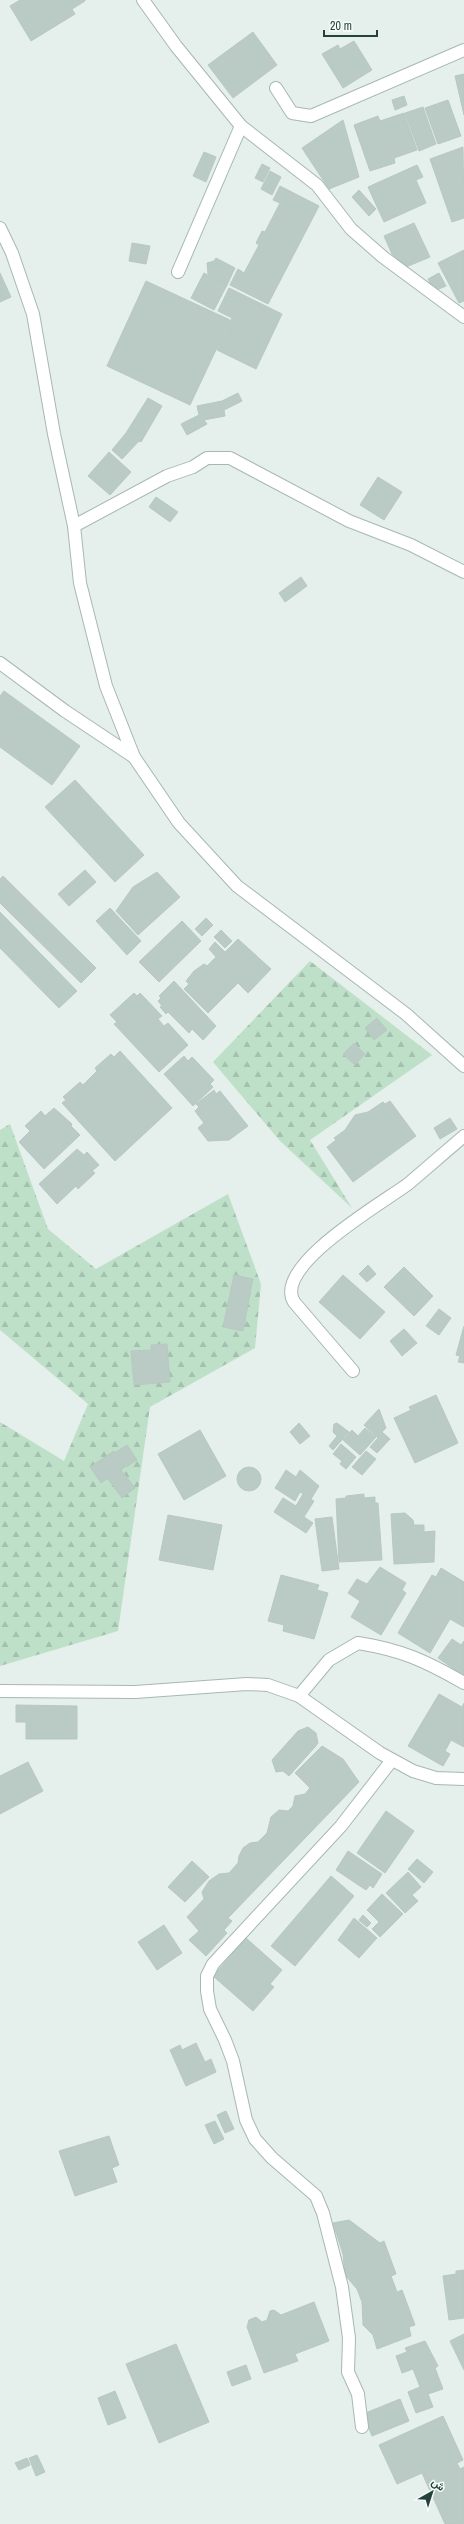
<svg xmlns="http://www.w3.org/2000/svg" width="464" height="2524" font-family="'Archivo Narrow',Vazirmatn,sans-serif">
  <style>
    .forest { fill: url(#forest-firs) }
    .building { fill: #bacac4; stroke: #b7c9c2 }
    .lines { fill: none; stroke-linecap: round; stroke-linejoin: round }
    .minor-casing { stroke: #a7b8b3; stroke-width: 14 }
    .minor { stroke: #fff; stroke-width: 12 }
  </style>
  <defs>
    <pattern id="forest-firs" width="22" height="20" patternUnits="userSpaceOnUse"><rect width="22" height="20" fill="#bee0c9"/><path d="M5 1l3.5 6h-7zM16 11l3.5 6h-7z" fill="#a3c1ae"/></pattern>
  </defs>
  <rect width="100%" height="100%" fill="#e5efeb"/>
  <g class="forest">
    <polygon points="310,961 432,1055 310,1140 352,1208 280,1141 213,1062"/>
    <polygon points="10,1124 48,1229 96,1269 228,1194 261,1284 255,1348 150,1407 118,1631 0,1666 0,1422 64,1461 88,1404 0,1330 0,1130"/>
  </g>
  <g class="building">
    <polygon points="20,0 85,0 85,1 72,9 75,14 31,41 10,6"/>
    <polygon points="253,32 277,65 233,98 208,65"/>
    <polygon points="354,41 372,70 343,88 322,54 338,45 340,49"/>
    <polygon points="464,74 464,115 455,76"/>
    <polygon points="404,96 407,105 395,110 392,100"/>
    <polygon points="448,100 461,136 438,144 425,108"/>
    <polygon points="423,107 436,144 419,151 405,113"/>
    <polygon points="404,113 417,150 394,158 395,163 370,171 354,125 378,116 380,121"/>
    <polygon points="343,120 359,177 329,189 302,148"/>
    <polygon points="463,147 464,218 452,222 430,159"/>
    <polygon points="204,152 216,157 206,182 193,176"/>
    <polygon points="262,164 270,168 263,182 255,178"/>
    <polygon points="417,165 423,177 416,180 426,203 384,222 368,187"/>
    <polygon points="270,171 281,177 272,195 261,189"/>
    <polygon points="280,186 319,206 268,304 230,285 238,269 244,273 259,245 256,243 262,231 265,232 280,203 273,200"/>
    <polygon points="359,190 376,209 369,216 352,197"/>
    <polygon points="414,223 430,257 406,267 392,254 384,236"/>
    <polygon points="132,243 150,246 146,264 129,261"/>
    <polygon points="464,250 464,301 459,303 438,263"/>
    <polygon points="216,258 235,268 227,285 208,274 207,263 214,261"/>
    <polygon points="0,273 11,297 0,302"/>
    <polygon points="204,273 227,285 214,310 191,298"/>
    <polygon points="439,273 446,286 434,291 428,279"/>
    <polygon points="146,281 230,320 190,405 107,366"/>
    <polygon points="229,288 282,314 256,369 217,350 232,318 218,311"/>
    <polygon points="238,393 242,401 224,410 225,416 204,420 207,424 187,435 181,424 199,415 197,406 222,401"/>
    <polygon points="148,398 162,406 141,442 139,441 122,459 112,450 126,433"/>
    <polygon points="109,452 131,472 110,495 88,476"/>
    <polygon points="378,477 402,492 384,520 360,505"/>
    <polygon points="156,497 178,512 170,522 149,507"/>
    <polygon points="301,577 307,586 285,602 279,593"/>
    <polygon points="4,691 80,746 52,785 0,747 0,696"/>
    <polygon points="75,780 144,855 115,882 45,807"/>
    <polygon points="85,870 96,882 69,906 58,894"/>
    <polygon points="157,872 180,897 138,935 116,911 133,887"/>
    <polygon points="3,876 96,968 81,983 0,903 0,879"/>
    <polygon points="110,908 141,941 127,955 96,921"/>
    <polygon points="0,912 77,991 59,1008 0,948"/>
    <polygon points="206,918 213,925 202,936 195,929"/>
    <polygon points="182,921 201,941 159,982 139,962"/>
    <polygon points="221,930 232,941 225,948 214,937"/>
    <polygon points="238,939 271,969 248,993 238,983 208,1013 184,989 189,984 186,981 194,971 204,964 207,966 216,957 209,949 215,942 225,952"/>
    <polygon points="174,981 216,1026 203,1040 192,1029 189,1033 168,1012 166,1014 160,1007 162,1006 158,1001 161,998 159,996"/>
    <polygon points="134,993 137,996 140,993 162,1016 158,1019 164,1026 168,1023 188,1045 159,1072 114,1024 117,1022 110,1015"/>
    <polygon points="377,1018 387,1030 374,1040 365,1028"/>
    <polygon points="354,1043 365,1054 355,1065 343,1054"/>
    <polygon points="120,1051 172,1108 115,1161 62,1103 66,1100 63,1097 80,1082 83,1085 97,1071 95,1068 111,1054 114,1057"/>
    <polygon points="184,1056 188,1061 192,1057 214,1080 210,1084 213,1087 193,1106 164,1074"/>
    <polygon points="214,1090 216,1094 220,1091 248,1126 229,1140 208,1141 198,1128 204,1123 195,1111 199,1107 196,1104"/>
    <polygon points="390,1101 416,1136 353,1182 327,1147 336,1140 334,1138 345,1130 355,1115 368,1112 383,1102 385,1104"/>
    <polygon points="54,1108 72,1124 71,1126 80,1135 44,1169 19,1142 30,1131 25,1126 41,1111 45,1116"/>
    <polygon points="450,1118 457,1129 440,1139 434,1128"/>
    <polygon points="77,1149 84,1155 87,1152 99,1165 92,1171 95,1173 78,1189 76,1186 57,1204 39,1184"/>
    <polygon points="368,1265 376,1274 367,1282 359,1274"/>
    <polygon points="404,1267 433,1296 414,1316 384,1287"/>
    <polygon points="234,1275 253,1279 243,1331 223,1327"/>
    <polygon points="343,1275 385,1312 360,1339 319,1302"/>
    <polygon points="439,1309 451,1318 439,1335 426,1326"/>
    <polygon points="464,1326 464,1363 458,1362 460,1356 456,1355"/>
    <polygon points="404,1329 417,1343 402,1356 390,1341"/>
    <polygon points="167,1344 170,1382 134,1385 131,1351 151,1350 151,1345"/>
    <polygon points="436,1395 458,1443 415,1463 394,1418 411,1410 409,1407"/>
    <polygon points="379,1409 386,1428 382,1432 390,1439 377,1453 370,1447 378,1438 364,1425"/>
    <polygon points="299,1423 310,1436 300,1444 290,1432"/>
    <polygon points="337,1423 349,1432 333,1450 329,1446 337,1436 333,1432 334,1424"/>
    <polygon points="365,1428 376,1437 360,1455 343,1440 352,1430 358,1436"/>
    <polygon points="200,1430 226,1476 184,1500 158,1454"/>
    <polygon points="341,1444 356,1457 346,1469 340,1464 342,1461 333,1454"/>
    <polygon points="127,1445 137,1460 126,1467 116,1452"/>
    <polygon points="114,1451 125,1467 101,1483 90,1467"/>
    <polygon points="366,1451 376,1459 362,1475 352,1467"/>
    <circle cx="249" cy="1479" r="12"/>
    <polygon points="121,1470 135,1488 122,1498 108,1479"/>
    <polygon points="286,1470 296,1477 300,1470 319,1486 311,1499 300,1492 295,1501 275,1488"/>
    <polygon points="303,1494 314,1501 304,1517 313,1523 306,1533 274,1512 283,1498 296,1506"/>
    <polygon points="364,1494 364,1498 375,1497 375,1503 378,1503 382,1560 339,1562 336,1499 346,1498 346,1496"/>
    <polygon points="405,1513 413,1520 414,1525 424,1525 424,1532 435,1531 434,1562 394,1564 391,1514"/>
    <polygon points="168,1515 222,1525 213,1570 159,1560"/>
    <polygon points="332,1517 339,1569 322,1571 315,1519"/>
    <polygon points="380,1567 406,1583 402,1590 406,1593 381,1635 351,1617 360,1601 348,1593 357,1579 367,1584"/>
    <polygon points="441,1568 464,1582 464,1627 450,1619 430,1653 398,1633 432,1575 436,1577"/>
    <polygon points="281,1575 319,1585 317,1590 328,1593 314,1639 283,1631 284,1625 268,1621"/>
    <polygon points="452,1639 461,1645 464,1641 464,1676 438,1658"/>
    <polygon points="439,1694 462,1707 464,1703 464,1747 451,1740 445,1751 450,1754 443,1766 408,1746"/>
    <polygon points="16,1705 77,1706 77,1739 26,1739 26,1722 16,1722"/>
    <polygon points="308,1727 316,1733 318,1743 315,1747 289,1776 283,1771 276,1772 272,1760 298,1731"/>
    <polygon points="322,1746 343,1759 359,1782 228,1918 232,1921 224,1930 227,1933 206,1956 189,1940 199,1931 187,1917 204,1899 202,1892 209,1881 219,1874 229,1873 238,1863 239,1856 243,1848 250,1843 258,1842 267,1833 271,1817 279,1810 288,1811 293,1806 295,1796 305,1794 310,1788 295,1773"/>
    <polygon points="28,1762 43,1791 0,1814 0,1776"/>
    <polygon points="386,1811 414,1831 385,1873 357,1853"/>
    <polygon points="348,1851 382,1874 373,1888 370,1885 366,1890 336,1870"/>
    <polygon points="417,1859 433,1872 424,1883 408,1869"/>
    <polygon points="192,1861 209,1877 185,1902 168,1887"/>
    <polygon points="408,1872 421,1887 412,1895 418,1901 405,1913 386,1893"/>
    <polygon points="331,1876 354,1896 295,1966 271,1946"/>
    <polygon points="382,1894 403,1914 380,1937 372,1929 379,1922 367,1910"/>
    <polygon points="363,1915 371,1923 367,1927 359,1920"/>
    <polygon points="354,1918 377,1938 359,1958 338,1940"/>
    <polygon points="164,1925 182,1953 157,1970 138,1942"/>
    <polygon points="246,1938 282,1970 270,1984 274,1987 253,2011 213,1976"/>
    <polygon points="196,2043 205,2062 211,2059 216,2072 186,2086 170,2050 180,2045 182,2050"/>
    <polygon points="226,2111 234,2129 225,2133 217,2115"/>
    <polygon points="215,2121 224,2139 214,2144 205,2125"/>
    <polygon points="109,2136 119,2165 112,2168 117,2182 75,2196 59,2151"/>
    <polygon points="349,2220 380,2243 384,2241 396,2274 391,2276 397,2292 402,2290 415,2325 409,2327 411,2336 377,2349 373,2335 363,2325 362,2302 357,2289 345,2275 343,2254 333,2223"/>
    <polygon points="464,2270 464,2318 449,2320 443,2276 456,2274 456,2271"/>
    <polygon points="314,2302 329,2341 295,2354 298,2361 264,2373 247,2327 249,2320 256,2317 262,2322 267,2320 270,2311 274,2310 281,2315"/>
    <polygon points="464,2334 464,2370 450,2341"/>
    <polygon points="425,2341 438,2366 435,2368 443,2389 428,2394 433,2407 416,2413 408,2392 420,2387 413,2369 402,2373 396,2356 407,2352 405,2348"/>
    <polygon points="176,2344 209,2422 159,2443 126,2364"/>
    <polygon points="246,2365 251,2379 232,2386 227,2372"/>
    <polygon points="115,2391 126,2418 108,2425 98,2398"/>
    <polygon points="400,2399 409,2421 372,2436 363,2414"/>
    <polygon points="443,2416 463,2460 457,2463 460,2469 464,2467 464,2524 445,2524 422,2473 397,2484 379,2445"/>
    <polygon points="37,2455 45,2472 36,2476 29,2458"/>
    <polygon points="27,2458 30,2465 19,2470 15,2463"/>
  </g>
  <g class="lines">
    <defs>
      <g id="minor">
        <polyline points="143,0 176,46 241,126 317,185 351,229 383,257 464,317"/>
        <polyline points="276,88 292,113 311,116 464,50"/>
        <polyline points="0,228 12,253 33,314 54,434 74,526 80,583 106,686 134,757 179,823 237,886 406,1014 464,1066"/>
        <polyline points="178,272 241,126"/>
        <polyline points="74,526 167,476 193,467 207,458 230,458 349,521 411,545 464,572"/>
        <polyline points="0,663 65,711 134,757"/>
        <path d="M353,1371L294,1302C272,1266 384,1202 408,1184C427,1168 445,1152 464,1136"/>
        <polyline points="0,1691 135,1692 247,1684 268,1685 299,1696 380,1753 413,1771 436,1778 464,1779"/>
        <path d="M299,1696L329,1660L358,1643C402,1650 426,1661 464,1683"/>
        <polyline points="362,2427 358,2394 348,2372 349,2338 342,2287 323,2213 316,2196 272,2158 255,2139 246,2120 233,2061 225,2040 210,2009 207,1991 207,1976 213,1964 341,1826 392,1760"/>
      </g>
    </defs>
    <use href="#minor" class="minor-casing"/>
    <use href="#minor" class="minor"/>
  </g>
  <g transform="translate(432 2492) rotate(39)" stroke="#f6fbf9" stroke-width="3" paint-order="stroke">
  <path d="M0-3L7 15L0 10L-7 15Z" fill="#23423b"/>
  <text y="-6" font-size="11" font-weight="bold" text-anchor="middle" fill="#23423b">ش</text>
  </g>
  <path d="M324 30v6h53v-6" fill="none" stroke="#23423b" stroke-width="2"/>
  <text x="330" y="30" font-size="12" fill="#23423b" stroke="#f6fbf9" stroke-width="3" paint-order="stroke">20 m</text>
</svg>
